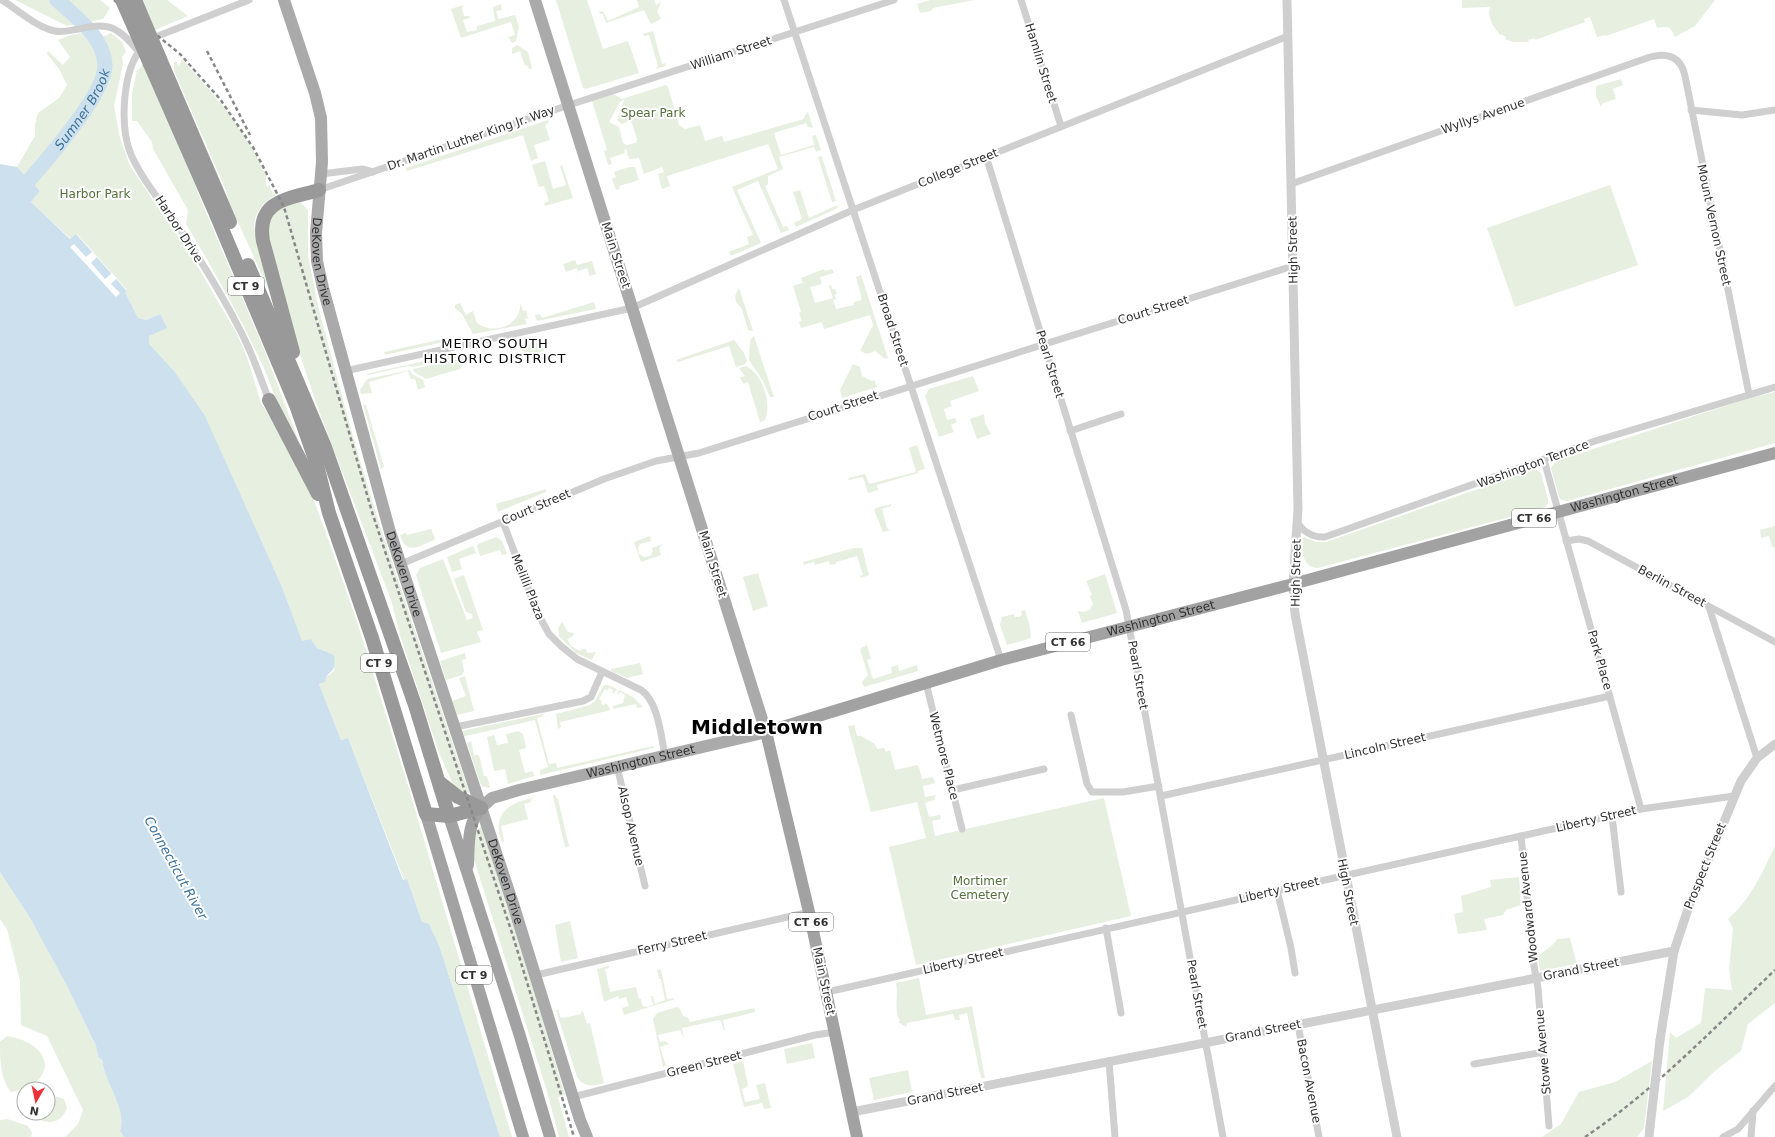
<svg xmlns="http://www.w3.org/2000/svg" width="1775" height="1137" font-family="'DejaVu Sans',sans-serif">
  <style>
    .green { fill: #e7efe0; fill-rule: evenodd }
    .water { fill: #cce0ee }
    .pier { fill: #fff }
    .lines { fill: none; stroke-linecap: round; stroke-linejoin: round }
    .river { stroke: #cce0ee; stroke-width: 15 }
    .minor { stroke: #cfcfcf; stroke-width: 7 }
    .tertiary { stroke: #cfcfcf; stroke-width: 9 }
    .primary { stroke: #aaa; stroke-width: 12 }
    .trunk { stroke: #a2a2a2; stroke-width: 12 }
    .motorway { stroke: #999; stroke-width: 14 }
    .rail { stroke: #878787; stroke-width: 2.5; stroke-dasharray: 4 3; stroke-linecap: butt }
    .tertiary-bridge { stroke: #cfcfcf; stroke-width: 9 }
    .motorway-bridge { stroke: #999; stroke-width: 14 }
    .labels { text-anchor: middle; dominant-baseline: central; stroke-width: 4; stroke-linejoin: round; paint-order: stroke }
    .shield { fill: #fff; stroke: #707070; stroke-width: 1 }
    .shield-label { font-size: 11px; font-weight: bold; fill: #323232 }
    .street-label { font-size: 12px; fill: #323232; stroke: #fff }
    .park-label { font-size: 12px; fill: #53703c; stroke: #fff }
    .water-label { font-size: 13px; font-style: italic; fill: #3b7198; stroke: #fff }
    .neighbourhood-label { font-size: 13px; letter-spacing: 1px; fill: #000; stroke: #fff }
    .town-label { font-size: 20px; font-weight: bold; fill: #000; stroke: #fff }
  </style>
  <rect width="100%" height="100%" fill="#fff"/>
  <g class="green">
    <polygon points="15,0 100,0 110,8 103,19 67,26"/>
    <polygon points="142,0 167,0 188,16 155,30"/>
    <polygon points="511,0 501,4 502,10 496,11 499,19 515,15 519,26 516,41 512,43 508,37 515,35 511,22 461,38 451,9 463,5 462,8 464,16 469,16 470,18 463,20 467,32 477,30 477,26 495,21 493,7"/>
    <polygon points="556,0 587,0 603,49 628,41 639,73 586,89 583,88"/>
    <polygon points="637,0 654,0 656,5 661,2 657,12 661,19 651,24 644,10 606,23 603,14 600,14 599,12 603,11 608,21 639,7"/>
    <polygon points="931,0 974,0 933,8 931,11 920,13 917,4"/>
    <path d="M1462,0H1715L1695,26L1675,37C1670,26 1669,26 1657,28L1654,19L1606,36L1605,35L1597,37L1590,17L1584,19L1585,22L1535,40L1534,38L1528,40L1529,42H1513L1505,39L1506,37L1501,34L1500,35L1492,24L1489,14L1490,7L1462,8Z"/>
    <polygon points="653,31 662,64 665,63 666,66 655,69 658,66 649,35 644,36 643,34"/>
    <polygon points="83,33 105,36 111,33 122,42 126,52 122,57 123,64 114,106 120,138 130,166 192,257 238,336 247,357 261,403 277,428 312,495 331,547 358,625 406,779 512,1137 500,1137 440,948 422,922 407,880 404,880 348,738 341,740 319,684 325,682 325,678 334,671 334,655 317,648 311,639 302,642 282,587 256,531 149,344 149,336 160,314 146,320 138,318 125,292 127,290 77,234 71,239 31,202 40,191 17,167 35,136 35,124 38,113 59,98 67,85 59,69 47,54 48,51 63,65 70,57 58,40 70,35"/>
    <polygon points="517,45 528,52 532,69 529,69 527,65 525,66 520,51 512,54 512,48"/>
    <path d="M182,59L224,107L252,148L266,175V185L267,187L269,185L272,192L276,195C264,201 254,213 254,227L277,308L229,202L225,188L174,71V62H177L179,66Z"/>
    <path d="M143,63L147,65L207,215L264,349L298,439C285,426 270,381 261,362C239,314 213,269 186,224L188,210L153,149L152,142L137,121H132V94L137,70H139Z"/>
    <polygon points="1621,79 1623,85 1613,89 1616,99 1603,103 1601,107 1596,96 1596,86"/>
    <path d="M666,85L668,87L679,125L685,129L700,125L705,141L722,136L724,142L804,119L805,115L808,112L813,128L808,127L806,123L774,133L781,155L814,145L812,136L816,135L821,150L816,152L814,147L779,157L783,169L768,176V184L765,186L783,227L787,226L789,230L774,236L781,233L758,181L737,190L761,243L731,256L729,252L749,244L747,237L753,235L732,187L778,169L768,144L667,176L670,186L662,189L658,174L664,172L662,167L644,174L639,158L629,159L626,149L624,150L625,153L610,158L612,164L608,165L604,151L607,150L592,101L613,94L622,99ZM624,100L617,120L622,124L628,121L632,123L637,139L636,143L627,145L623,143L619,127L609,122L620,102Z"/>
    <polygon points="548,120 549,122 545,125 550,140 534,145 538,158 531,161 523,135 407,171 406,168"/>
    <polygon points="821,156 822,157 836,201 832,202 818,157"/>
    <polygon points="545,161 553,189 566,185 560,166 562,165 573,198 545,206 544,203 549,201 544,186 539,187 532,165"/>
    <polygon points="629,167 635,167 639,180 619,186 620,189 616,190 612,179 616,177 614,172"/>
    <polygon points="1610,185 1638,265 1515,307 1487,228"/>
    <polygon points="800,190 809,218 837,205 838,208 796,227 794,223 802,219 793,192"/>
    <polygon points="294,202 300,202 308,210 308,256 319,310 355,444 380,526 469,792 467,794 454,787 438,750 400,635 391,600 316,403 293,333 266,231 271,213"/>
    <polygon points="575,260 577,265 592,261 596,274 590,276 587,268 578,271 577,268 566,272 563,264"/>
    <polygon points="824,269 825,271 832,269 834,273 820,277 822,284 810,287 815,303 833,298 829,286 831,285 832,289 835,289 837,294 834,295 836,299 833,300 836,309 854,305 854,302 862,300 856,277 861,275 888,358 885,359 875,351 867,354 860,351 873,325 870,315 824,329 822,322 801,328 799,322 802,321 799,313 801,312 793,286 803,283 801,278"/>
    <polygon points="739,288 753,331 748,330 742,309 736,302 735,296"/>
    <polygon points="594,302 596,309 537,321 535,315 540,314 542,318"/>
    <path d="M460,303L466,315L473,311L477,323C494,336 522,325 520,303L523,311L526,310L528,318L525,319L527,324L473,334L462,314L455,308V305Z"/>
    <polygon points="754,336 774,397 770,397 763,381 749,360 750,340"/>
    <polygon points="447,338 448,341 385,355 384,352"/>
    <polygon points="734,340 744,353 747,361 745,364 736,367 729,346 678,362 676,360"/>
    <polygon points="543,341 544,351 530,354 520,350 520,347"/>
    <polygon points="461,353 463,356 413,367 408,366 368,375 366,374"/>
    <polygon points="464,358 465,362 460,369 426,379 414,372 413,369"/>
    <polygon points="853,364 860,367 862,376 872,381 874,380 877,387 842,398 840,390"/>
    <path d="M746,366C763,374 772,404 765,420L757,424L760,422L748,382L743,384L740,377L745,376L739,368Z"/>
    <polygon points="410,370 412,374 423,380 425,387 418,390 415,379 411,379 408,371 369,382 372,393 361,394 360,390 367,379"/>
    <polygon points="973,376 979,391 950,401 952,406 944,409 947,420 955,418 957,422 951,425 954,432 939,437 925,396 929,389"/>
    <polygon points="1775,392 1775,443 1567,501 1561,500 1559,497 1551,468 1556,461 1750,398"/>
    <polygon points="363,404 366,405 384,467 381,469"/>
    <polygon points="984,414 985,423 991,434 977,439 970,419"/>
    <polygon points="917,445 925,469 918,471 918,473 877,485 878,490 868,493 863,477 849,480 848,478 865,474 869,484 916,472 909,448"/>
    <path d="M1535,469L1541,473L1548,499V504L1544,508L1318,568C1302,568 1300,548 1304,537L1316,542H1326Z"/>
    <polygon points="546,489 546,492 498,512 496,504"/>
    <polygon points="891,504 891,506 882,509 887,528 890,530 883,532 874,510 876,508"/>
    <polygon points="1775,526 1775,548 1772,547 1769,536 1761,538 1760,530"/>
    <path d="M431,529L435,538L434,540C420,546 406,556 400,535L406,533L407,535Z"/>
    <polygon points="650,536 651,541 640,544 638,548 639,554 645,557 650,556 653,552 652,548 663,544 659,548 661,555 641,562 634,542"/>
    <polygon points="496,537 502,541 507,554 502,555 500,550 480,556 477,546 478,544"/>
    <polygon points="473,546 476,553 459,559 462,569 452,572 447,557"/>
    <polygon points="854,548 862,548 869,575 861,578 860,576 863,575 857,556 836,562 836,564 830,565 829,561 815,565 814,562 804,565 803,562"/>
    <polygon points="443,559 467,620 473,618 472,614 466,612 454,579 464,575 483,630 477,632 481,642 441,653 416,575 420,568"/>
    <polygon points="758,573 768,606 753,611 743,577"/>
    <polygon points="1105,574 1117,613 1082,623 1078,611 1084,612 1091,609 1091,606 1093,605 1090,596 1092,595 1086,581"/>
    <polygon points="1025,610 1030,627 1031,638 1007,645 1000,625 1002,617 1014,614 1015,617 1019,617 1022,615 1021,611"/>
    <polygon points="562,622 568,632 574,633 573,636 567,639 571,646 580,651 583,649 586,649 587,653 596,652 592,660 576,653 559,636 558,629"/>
    <polygon points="867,645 871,659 867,660 873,679 892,673 891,667 898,665 899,671 917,665 918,671 864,687 862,682 868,675 860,649"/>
    <polygon points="465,653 466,659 462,660 464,671 462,675 446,680 440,661"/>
    <polygon points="640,663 643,674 627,678 611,671 611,669"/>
    <polygon points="465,676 474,711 457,715 452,701 466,696 459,678"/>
    <polygon points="604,685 608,685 617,689 614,693 612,693 613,690 609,688 607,691 605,689 599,699 602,701 601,704 604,705 606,703 611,710 560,722 561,727 558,729 556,714 590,705 595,701"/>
    <polygon points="619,690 633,697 643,707 637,708 636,704 613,709 613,706 623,703 625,695 620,692 617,696"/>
    <polygon points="543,714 543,716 537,718 549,764 556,763 557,768 653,746 654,748 540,775 540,770 548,767 535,720 462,737 461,732 466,730"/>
    <polygon points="854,725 857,736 861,736 875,744 877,749 884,748 886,752 890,750 895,770 917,765 919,767 922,779 933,777 935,783 923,786 925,797 936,795 934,800 925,803 929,817 940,815 941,819 932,821 935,836 1104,798 1131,916 916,965 889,847 926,838 917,802 871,812 848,726"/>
    <polygon points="518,731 523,734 526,748 519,750 525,773 533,771 534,776 508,784 505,769 494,771 487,737 494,735 497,745 508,743 506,734"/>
    <polygon points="471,741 474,755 479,755 484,776 487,776 490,787 488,788 482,786 480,783 467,743"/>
    <polygon points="554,794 558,799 569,846 565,847 553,796"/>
    <path d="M532,798L531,802L524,804L528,819L501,826L504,841L502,843C492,815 506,804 532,798Z"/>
    <polygon points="481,826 508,904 565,1095 558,1097 569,1137 559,1137 546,1088 472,853 475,832"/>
    <path d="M1775,846V1003L1748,1024L1741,1051L1716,1070L1688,1097L1663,1111L1670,1032L1676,1038L1701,1023L1705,988L1732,990L1729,969L1733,928L1728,919C1750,900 1763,872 1775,846Z"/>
    <path d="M0,872L30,918L67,986L96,1046L98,1057L102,1060C105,1084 127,1107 120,1131L124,1137H65L78,1124L83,1110L47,1036L21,1025L20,981L7,929L0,919Z"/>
    <polygon points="1519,877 1521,905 1506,910 1503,915 1484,919 1487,930 1458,934 1454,914 1463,912 1461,896 1491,887 1490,880"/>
    <polygon points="570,921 578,958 561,962 555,925"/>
    <path d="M1570,938L1577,964L1540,971L1538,958C1544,949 1552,948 1557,939Z"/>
    <polygon points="609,966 609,968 605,969 610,992 636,987 639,999 641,999 642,1005 645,1007 653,1005 651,996 653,996 655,1004 665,1000 661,979 659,979 657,970 661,969 667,999 673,998 675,999 624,1015 622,1008 629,1006 626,997 619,999 618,996 604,1002 597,969"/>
    <path d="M919,978L926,1015L972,1006L985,1078H981L967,1013L959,1015L960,1020H955L953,1014L907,1023L906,1027L898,1022L900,1021C893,1008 899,997 896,983Z"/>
    <path d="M581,1005L587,1024L590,1023L604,1083C593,1087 584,1087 577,1077L556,1010H559L560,1017L563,1018L581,1014V1012L583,1011Z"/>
    <polygon points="677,1007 680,1009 683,1016 688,1018 690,1022 754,1008 755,1012 723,1020 725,1030 724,1031 721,1021 719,1020 682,1028 684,1039 680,1030 658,1035 660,1042 665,1041 669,1044 660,1047 666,1066 663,1067 653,1019 657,1013"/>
    <path d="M7,1036C53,1043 60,1083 11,1092C0,1079 0,1059 0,1042Z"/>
    <polygon points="812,1043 815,1058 787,1064 784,1049"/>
    <polygon points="743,1061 748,1085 747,1087 742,1089 745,1102 760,1099 756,1085 765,1083 771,1108 764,1109 762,1103 744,1107 733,1064"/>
    <polygon points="1652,1061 1644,1128 1637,1137 1542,1137 1561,1124 1579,1092 1615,1082"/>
    <polygon points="908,1070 912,1092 874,1100 869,1078"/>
    <path d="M48,1094L64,1099L67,1108C57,1131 42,1120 23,1114L20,1102L24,1100V1113H48Z"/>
    <polygon points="7,1119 28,1126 32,1133 31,1137 0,1137 0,1120"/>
  </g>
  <path class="water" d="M0,164L17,167L40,191L31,202L70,239L76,234L127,291L125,292L138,318L146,320L160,314L167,328L149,336V344L174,371L205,416L282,587L302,641L311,639L317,648L334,655C337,676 327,669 325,682L319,684L341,740L348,738L403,880L407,879L422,922L429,924L440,948L500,1137H124L120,1131C127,1108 105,1084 102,1060L98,1057L96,1046L67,986L30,918L0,872Z"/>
  <polygon class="pier" points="74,244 86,257 92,252 97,257 91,263 105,279 112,273 117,278 111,284 120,293 116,297 70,247"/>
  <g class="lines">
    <path class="river" id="s1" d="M0,213C24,186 106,98 105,65C104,37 76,17 57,0"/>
    <g class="minor">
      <path d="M2,0C18,10 36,27 55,31C63,33 71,30 79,29C110,21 119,28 139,52"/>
      <polyline points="784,0 1001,660"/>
      <polyline points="1021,0 1061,126"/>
      <polyline points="151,40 158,36 249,0"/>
      <path d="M143,47C122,68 120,125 130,152C141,180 168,210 185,236C206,269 227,303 244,338C254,358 261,380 269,400"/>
      <polyline points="1691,110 1742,115 1775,110"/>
      <polyline points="986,156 1126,610 1223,1137"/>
      <polyline points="321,174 362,169 373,172"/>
      <path d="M1291,184L1650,57C1668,52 1681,57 1685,76L1749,394"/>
      <polyline points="319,190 569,105 894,0"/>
      <polyline points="345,371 632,308 853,210 1288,36"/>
      <polyline points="1070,431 1121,414"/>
      <polyline points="1544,460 1641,809"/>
      <path d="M503,522L537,612L549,634L561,646L577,659L641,690C658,701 661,736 665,755"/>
      <path d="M1298,523C1303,532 1314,538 1325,537L1595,441L1775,387"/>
      <polyline points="1566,541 1579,539 1588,541 1775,642"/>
      <polyline points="401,564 604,479 656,461 699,453 1293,266"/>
      <polyline points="1709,607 1757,758"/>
      <polyline points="926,683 962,829"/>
      <polyline points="1071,715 1087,784 1092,792 1123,792 1159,786"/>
      <polyline points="455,727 583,701 591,697 602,672"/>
      <polyline points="617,766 645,886"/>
      <polyline points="953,790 1044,769"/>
      <polyline points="1161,796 1610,696"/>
      <polyline points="1612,816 1621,892"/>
      <polyline points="1521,836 1534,966 1538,988 1549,1126"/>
      <polyline points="1277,890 1291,948 1295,973"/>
      <polyline points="1106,928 1121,1013"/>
      <polyline points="536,975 809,912"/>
      <polyline points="827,992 1641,809 1734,796"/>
      <polyline points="1298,1025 1319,1137"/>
      <polyline points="1109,1061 1115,1137"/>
      <polyline points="1474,1064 1544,1052"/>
      <polyline points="573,1097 815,1035 835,1032"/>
      <polyline points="1723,1137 1738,1129 1775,1086"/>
      <polyline points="1751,1137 1753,1111"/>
    </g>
    <g class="tertiary">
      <polyline points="1287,0 1298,509 1293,584 1295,614 1397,1137"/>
      <polyline points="1660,1040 1674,951 1689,906 1741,781 1757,758 1775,744"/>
      <polyline points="852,1112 1674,951"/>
      <polyline points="1649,1137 1650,1127"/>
    </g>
    <g class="primary">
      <path id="s2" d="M284,0L315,93L321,118L322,162L316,233L317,261L323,288L390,532L514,907L580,1120L587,1137"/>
      <path id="s3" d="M481,808L492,798L519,790L766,732L535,0"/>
    </g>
    <g class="trunk">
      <polyline points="426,814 523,1137"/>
      <polyline points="449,816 519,1033 550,1137"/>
      <path d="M468,865C469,846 467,823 481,808"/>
      <path id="s4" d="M857,1137L809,912L766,732L1001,660L1293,584L1775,453"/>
    </g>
    <g class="motorway">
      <polyline points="160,59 230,222"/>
      <polyline points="150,64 215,212 296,405 317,465 329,513 372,638 426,814 449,816 481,808"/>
      <polyline points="248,265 325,447 415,705 449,816"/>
      <path d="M293,352L263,241C256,200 288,199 319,190"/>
      <polyline points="269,400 318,494"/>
      <polyline points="439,782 458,797 481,808"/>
    </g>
    <g class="rail">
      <polyline points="114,0 180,54 220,99 254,149 284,207 372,512 512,933 574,1137"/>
      <polyline points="207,51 250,135"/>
      <path d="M1585,1137C1655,1090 1714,1028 1775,970"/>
    </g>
    <polyline class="tertiary-bridge" points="1650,1127 1660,1040"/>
    <g class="motorway-bridge">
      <polyline points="122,0 150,64"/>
      <polyline points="135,0 160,59"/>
    </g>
  </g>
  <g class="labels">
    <g class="shield">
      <rect x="228" y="277" width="36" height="18" rx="3"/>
      <rect x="1512" y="509" width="44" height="18" rx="3"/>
      <rect x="1046" y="633" width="44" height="18" rx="3"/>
      <rect x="361" y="654" width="36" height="18" rx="3"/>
      <rect x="789" y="913" width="44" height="18" rx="3"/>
      <rect x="456" y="966" width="36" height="18" rx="3"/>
    </g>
    <g class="shield-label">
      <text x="246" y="286">CT 9</text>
      <text x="1534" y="518">CT 66</text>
      <text x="1068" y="642">CT 66</text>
      <text x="379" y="663">CT 9</text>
      <text x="811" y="922">CT 66</text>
      <text x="474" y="975">CT 9</text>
    </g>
    <g class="street-label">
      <text transform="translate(731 53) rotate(-18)">William Street</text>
      <text transform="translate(1041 63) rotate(73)">Hamlin Street</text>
      <text transform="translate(1483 116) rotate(-19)">Wyllys Avenue</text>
      <text transform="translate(471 138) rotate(-19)">Dr. Martin Luther King Jr. Way</text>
      <text transform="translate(958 168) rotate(-22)">College Street</text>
      <text transform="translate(1714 225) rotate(78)">Mount Vernon Street</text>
      <text transform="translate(179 229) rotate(57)">Harbor Drive</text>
      <text transform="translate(1293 250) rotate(-91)">High Street</text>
      <text transform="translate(616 255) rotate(72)">Main Street</text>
      <text stroke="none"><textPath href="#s2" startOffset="268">DeKoven Drive</textPath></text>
      <text transform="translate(1153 310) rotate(-17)">Court Street</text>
      <text transform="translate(893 330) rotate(72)">Broad Street</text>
      <text transform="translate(1050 364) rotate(73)">Pearl Street</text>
      <text transform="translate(843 406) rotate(-18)">Court Street</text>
      <text transform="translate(1533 464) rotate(-20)">Washington Terrace</text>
      <text stroke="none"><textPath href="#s4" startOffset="1306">Washington Street</textPath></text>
      <text transform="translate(536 507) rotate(-23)">Court Street</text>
      <text transform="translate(713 564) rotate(73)">Main Street</text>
      <text transform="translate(1296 573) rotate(-89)">High Street</text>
      <text stroke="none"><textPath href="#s2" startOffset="592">DeKoven Drive</textPath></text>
      <text transform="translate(1672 586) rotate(28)">Berlin Street</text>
      <text transform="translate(528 587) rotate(68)">Melilli Plaza</text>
      <text stroke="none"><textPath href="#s4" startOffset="826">Washington Street</textPath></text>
      <text transform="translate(1600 660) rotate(74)">Park Place</text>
      <text transform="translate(1138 675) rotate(80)">Pearl Street</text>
      <text transform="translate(1385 746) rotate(-13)">Lincoln Street</text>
      <text transform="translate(944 756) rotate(76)">Wetmore Place</text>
      <text stroke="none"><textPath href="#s3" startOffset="168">Washington Street</textPath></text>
      <text transform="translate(1596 819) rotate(-13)">Liberty Street</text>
      <text transform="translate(631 826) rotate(77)">Alsop Avenue</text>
      <text transform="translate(1705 866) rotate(-68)">Prospect Street</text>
      <text stroke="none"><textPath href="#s2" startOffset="916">DeKoven Drive</textPath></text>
      <text transform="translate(1279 890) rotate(-13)">Liberty Street</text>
      <text transform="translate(1348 892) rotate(79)">High Street</text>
      <text transform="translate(1528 907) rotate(-96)">Woodward Avenue</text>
      <text transform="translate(672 943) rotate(-13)">Ferry Street</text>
      <text transform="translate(963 961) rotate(-13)">Liberty Street</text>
      <text transform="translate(1581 969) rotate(-11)">Grand Street</text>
      <text transform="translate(824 981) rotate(78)">Main Street</text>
      <text transform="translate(1197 994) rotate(80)">Pearl Street</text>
      <text transform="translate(1263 1031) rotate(-11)">Grand Street</text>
      <text transform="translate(1543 1052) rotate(-95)">Stowe Avenue</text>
      <text transform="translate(704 1064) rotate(-14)">Green Street</text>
      <text transform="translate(1309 1081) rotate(79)">Bacon Avenue</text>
      <text transform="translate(945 1094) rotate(-11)">Grand Street</text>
    </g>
    <g class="park-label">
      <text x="653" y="113">Spear Park</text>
      <text x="95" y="194">Harbor Park</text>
      <text x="980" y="881">Mortimer<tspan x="980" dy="14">Cemetery</tspan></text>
    </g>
    <g class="water-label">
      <text stroke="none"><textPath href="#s1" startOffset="133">Sumner Brook</textPath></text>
      <text transform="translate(176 868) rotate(61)">Connecticut River</text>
    </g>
    <g class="neighbourhood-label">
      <text x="495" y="343">METRO SOUTH<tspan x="495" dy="15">HISTORIC DISTRICT</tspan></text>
    </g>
    <g class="town-label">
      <text x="757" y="727">Middletown</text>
    </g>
  </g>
  <g transform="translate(36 1101) rotate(189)"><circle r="19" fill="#ffffff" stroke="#adadad"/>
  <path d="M0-3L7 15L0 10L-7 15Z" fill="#ec3138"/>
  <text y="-6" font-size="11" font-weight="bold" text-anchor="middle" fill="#323232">N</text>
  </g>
</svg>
